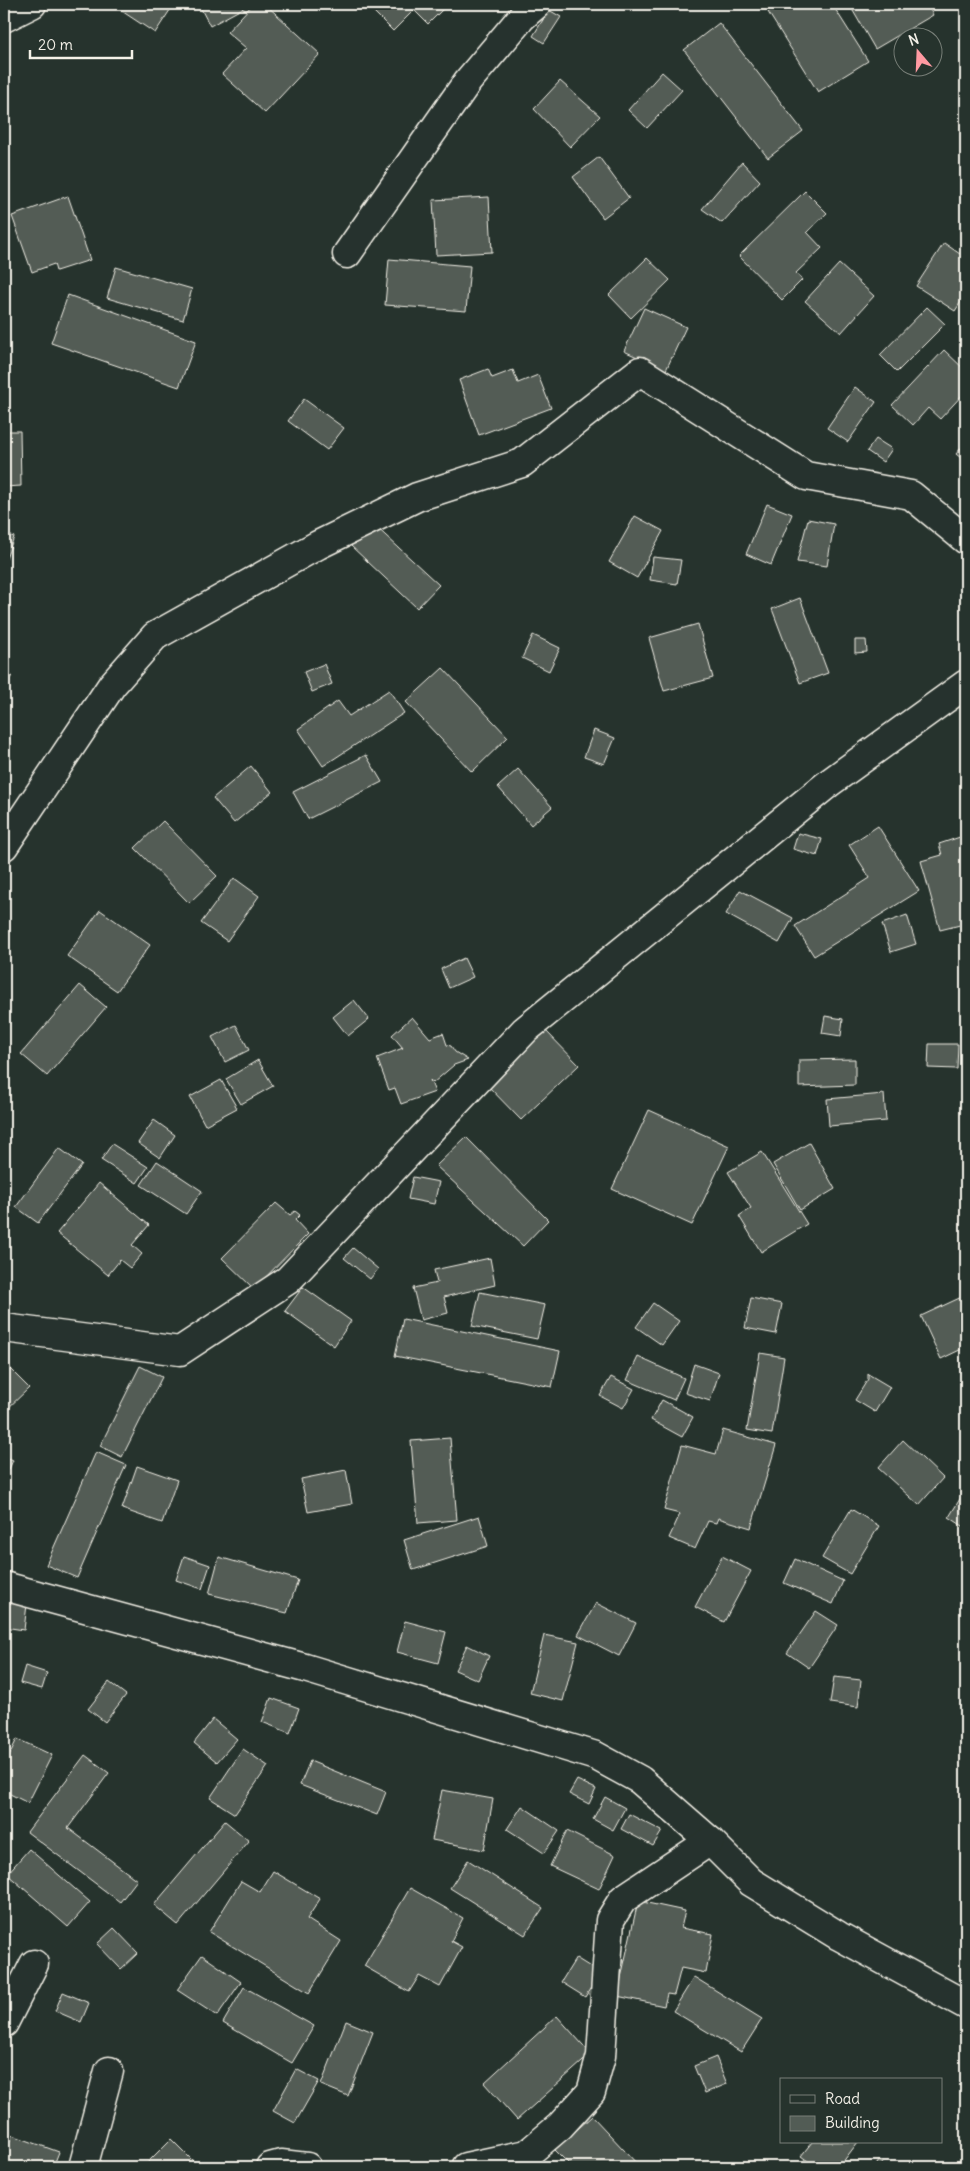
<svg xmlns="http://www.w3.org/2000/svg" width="970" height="2171" font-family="Delius,sans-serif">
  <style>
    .building { fill: #525c55; stroke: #f4f1e8 }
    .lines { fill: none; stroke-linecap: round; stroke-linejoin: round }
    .minor-casing { stroke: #f4f1e8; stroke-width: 31 }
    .minor { stroke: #26332d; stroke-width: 28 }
  </style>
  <rect width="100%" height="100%" fill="#26332d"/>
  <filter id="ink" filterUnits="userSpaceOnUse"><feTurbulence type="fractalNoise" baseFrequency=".02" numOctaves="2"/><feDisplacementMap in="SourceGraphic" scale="10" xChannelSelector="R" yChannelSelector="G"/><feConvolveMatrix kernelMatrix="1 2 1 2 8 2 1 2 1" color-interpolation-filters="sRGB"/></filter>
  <g filter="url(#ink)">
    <g class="building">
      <polygon points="111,4 174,4 155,33"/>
      <polygon points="202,4 243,4 245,7 210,26 199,5"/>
      <polygon points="253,4 265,4 320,54 265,113 222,74 246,48 227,32"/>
      <polygon points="366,4 448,4 428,24 414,10 393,31"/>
      <polygon points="780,4 832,4 868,61 818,92 768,12"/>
      <polygon points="849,4 927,4 933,15 875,49"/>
      <polygon points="549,10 561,17 544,43 533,36"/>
      <polygon points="719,23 803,131 768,158 684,50"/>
      <polygon points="662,72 682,90 647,128 628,110"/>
      <polygon points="560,81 600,116 570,147 534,109"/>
      <polygon points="599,157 629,198 603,218 573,177"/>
      <polygon points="742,162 760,181 722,223 702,209"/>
      <polygon points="805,191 827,213 807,232 822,248 796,273 802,280 782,300 739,256"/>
      <polygon points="68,196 90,260 56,271 54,264 32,272 12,216"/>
      <polygon points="489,197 492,252 436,255 433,200"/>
      <polygon points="944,243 960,254 966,245 966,294 955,311 916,286"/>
      <polygon points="647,258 670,280 631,318 609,295"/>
      <polygon points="389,259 470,266 466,311 385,305"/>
      <polygon points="839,264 874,296 841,333 805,301"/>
      <polygon points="116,267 192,289 183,320 107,298"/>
      <polygon points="68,295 196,341 179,387 51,343"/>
      <polygon points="927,307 945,324 897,372 880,355"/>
      <polygon points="644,308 686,327 666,370 624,351"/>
      <polygon points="944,350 966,371 966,391 940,419 928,408 913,425 892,405"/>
      <polygon points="488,369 492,378 513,370 518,383 538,375 551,408 479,435 459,380"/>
      <polygon points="855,387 876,402 848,442 827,428"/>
      <polygon points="4,398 5,431 20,431 21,486 4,487"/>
      <polygon points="304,399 344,428 327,450 288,421"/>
      <polygon points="876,439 892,449 883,462 867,451"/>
      <polygon points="966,442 966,462 956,454"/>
      <polygon points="767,504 792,514 771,565 746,554"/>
      <polygon points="635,516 663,531 637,578 609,562"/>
      <polygon points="808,519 834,524 827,566 797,562"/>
      <polygon points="372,523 439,585 417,608 351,546"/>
      <polygon points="4,533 14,537 4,564"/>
      <polygon points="653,557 681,560 677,584 650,580"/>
      <polygon points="800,598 828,673 800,683 772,609"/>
      <polygon points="698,624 713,678 664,691 649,638"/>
      <polygon points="533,635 560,648 549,671 522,658"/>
      <polygon points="855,640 866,640 867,652 855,653"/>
      <polygon points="4,645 10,649 4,656"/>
      <polygon points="324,664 332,684 312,692 304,672"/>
      <polygon points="443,668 508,737 472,772 406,702"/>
      <polygon points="4,670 12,676 4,686"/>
      <polygon points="389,690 404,713 323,766 298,729 338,701 349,716"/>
      <polygon points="594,730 615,738 604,764 584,757"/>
      <polygon points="366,755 382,782 308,819 293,792"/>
      <polygon points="251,766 272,792 234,823 213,798"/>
      <polygon points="518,769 552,807 531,825 498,787"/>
      <polygon points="163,821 217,876 189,903 135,848"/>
      <polygon points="878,826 919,891 814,956 795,926 870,878 849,845"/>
      <polygon points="798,833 822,839 817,856 793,849"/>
      <polygon points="966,835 966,930 964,924 940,930 921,861 942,855 939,844"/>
      <polygon points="234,878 259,896 227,941 201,923"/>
      <polygon points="740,890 793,918 779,943 726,914"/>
      <polygon points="100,910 150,945 117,991 67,956"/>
      <polygon points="907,915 916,944 891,952 882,924"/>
      <polygon points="464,958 473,977 449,988 441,969"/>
      <polygon points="80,985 106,1007 47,1076 21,1054"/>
      <polygon points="354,1000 369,1019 348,1036 333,1017"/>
      <polygon points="825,1016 843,1019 841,1036 822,1033"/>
      <polygon points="412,1017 430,1038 443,1033 447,1045 451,1046 455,1052 468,1060 454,1065 433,1083 430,1080 435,1092 401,1104 395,1088 389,1090 377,1058 403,1048 392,1035"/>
      <polygon points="236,1025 249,1050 225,1062 212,1037"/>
      <polygon points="545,1030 579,1065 521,1120 487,1085"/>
      <polygon points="929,1044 958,1044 957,1069 928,1068"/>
      <polygon points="855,1059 855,1085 799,1087 799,1060"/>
      <polygon points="258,1060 273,1086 241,1104 226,1079"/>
      <polygon points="221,1080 237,1108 205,1125 190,1097"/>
      <polygon points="884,1094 886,1121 829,1126 827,1099"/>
      <polygon points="649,1110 729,1146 692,1225 612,1189"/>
      <polygon points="154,1120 175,1135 160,1158 138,1143"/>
      <polygon points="466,1137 548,1220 523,1246 436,1166"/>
      <polygon points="809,1143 835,1189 800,1210 773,1164"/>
      <polygon points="112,1144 148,1167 137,1183 101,1160"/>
      <polygon points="59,1148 82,1165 38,1223 16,1207"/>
      <polygon points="762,1152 807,1224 761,1252 739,1216 751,1208 728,1172"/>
      <polygon points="157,1161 202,1191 186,1214 141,1185"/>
      <polygon points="413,1177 439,1182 434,1204 408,1199"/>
      <polygon points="99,1183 149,1225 132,1245 142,1254 130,1268 120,1260 108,1275 57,1233"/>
      <polygon points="276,1203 290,1215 295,1211 300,1215 295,1220 308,1234 254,1289 222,1258"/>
      <polygon points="353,1248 378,1269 370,1279 344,1258"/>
      <polygon points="490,1258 495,1285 444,1297 448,1313 421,1320 413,1288 437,1283 434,1270"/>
      <polygon points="303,1287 351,1321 334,1346 285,1311"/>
      <polygon points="480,1292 545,1305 537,1339 472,1326"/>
      <polygon points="966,1295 966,1347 941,1359 921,1316"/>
      <polygon points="751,1298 782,1304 776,1334 745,1328"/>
      <polygon points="653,1303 679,1321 662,1345 636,1327"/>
      <polygon points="403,1319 560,1351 552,1387 395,1356"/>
      <polygon points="760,1353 784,1357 772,1434 747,1430"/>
      <polygon points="638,1357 684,1378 674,1400 627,1380"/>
      <polygon points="4,1363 29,1388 4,1412"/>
      <polygon points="694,1364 719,1373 710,1401 685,1393"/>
      <polygon points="140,1366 162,1377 122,1457 100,1446"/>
      <polygon points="868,1374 890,1387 875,1412 855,1400 868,1379"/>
      <polygon points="611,1377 634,1389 623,1408 600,1396"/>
      <polygon points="662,1400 693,1417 682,1437 651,1420"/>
      <polygon points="723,1430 776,1445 751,1528 718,1518 716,1523 708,1521 695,1549 669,1538 680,1514 664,1510 682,1445 716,1454"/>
      <polygon points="450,1438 457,1520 418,1523 411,1441"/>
      <polygon points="903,1440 943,1478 919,1505 878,1468"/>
      <polygon points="96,1452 126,1465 77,1578 46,1565"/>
      <polygon points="4,1456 13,1460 4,1481"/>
      <polygon points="137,1466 177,1480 162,1523 122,1509"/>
      <polygon points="346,1470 352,1504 308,1512 301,1479"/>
      <polygon points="963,1494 966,1496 966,1528 949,1517"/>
      <polygon points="851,1509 879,1526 850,1574 822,1558"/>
      <polygon points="479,1516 488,1546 413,1570 404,1540"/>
      <polygon points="184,1556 210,1565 202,1589 176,1580"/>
      <polygon points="722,1556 751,1571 724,1622 695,1607"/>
      <polygon points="219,1557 298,1580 287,1613 209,1594"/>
      <polygon points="795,1559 843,1581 833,1604 784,1583"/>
      <polygon points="4,1600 27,1604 24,1630 4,1627"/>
      <polygon points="596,1603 636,1623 619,1656 578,1635"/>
      <polygon points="816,1611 838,1625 809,1668 787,1653"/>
      <polygon points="405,1621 446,1632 438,1663 397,1652"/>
      <polygon points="544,1635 578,1642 563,1701 530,1693"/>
      <polygon points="467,1645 489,1656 478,1680 455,1670"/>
      <polygon points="25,1666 47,1673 42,1689 20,1683"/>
      <polygon points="834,1677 861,1680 858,1707 830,1703"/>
      <polygon points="109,1682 126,1695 105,1722 88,1709"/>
      <polygon points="271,1698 299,1708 290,1733 262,1722"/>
      <polygon points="213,1719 237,1739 217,1762 194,1743"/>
      <polygon points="17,1739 52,1755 28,1803 4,1791 4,1766"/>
      <polygon points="243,1749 268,1766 235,1814 210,1798"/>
      <polygon points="85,1755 109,1773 68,1828 137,1880 120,1902 27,1832"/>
      <polygon points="310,1761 386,1792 377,1815 300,1785"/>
      <polygon points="577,1780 596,1789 589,1804 569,1794"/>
      <polygon points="442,1790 493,1799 484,1850 432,1840"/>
      <polygon points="605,1797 625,1808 613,1830 593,1819"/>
      <polygon points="522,1806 559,1831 544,1853 507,1829"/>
      <polygon points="629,1814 662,1831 653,1846 621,1829"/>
      <polygon points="225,1821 249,1841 178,1925 154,1905"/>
      <polygon points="567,1831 615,1855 599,1889 550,1866"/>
      <polygon points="29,1849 90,1902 68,1927 7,1874"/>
      <polygon points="468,1860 543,1908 525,1935 450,1888"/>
      <polygon points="273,1871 320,1899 307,1919 341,1941 309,1993 209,1932 241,1881 260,1892"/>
      <polygon points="410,1888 463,1918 451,1941 462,1947 440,1987 419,1976 409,1992 364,1966"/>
      <polygon points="638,1901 685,1911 681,1928 713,1934 706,1973 681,1968 674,1995 667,1994 664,2006 617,1996"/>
      <polygon points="114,1928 138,1953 121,1969 97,1944"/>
      <polygon points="202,1955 241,1982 217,2016 177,1990"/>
      <polygon points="576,1958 600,1973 585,1997 561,1982"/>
      <polygon points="694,1977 762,2019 741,2052 673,2011"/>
      <polygon points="244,1987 314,2026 292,2063 223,2023"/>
      <polygon points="63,1992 89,2003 81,2022 55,2011"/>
      <polygon points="557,2016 591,2054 517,2120 484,2083"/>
      <polygon points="346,2021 373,2032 348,2096 321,2085"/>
      <polygon points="716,2057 727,2084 705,2093 694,2066"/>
      <polygon points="296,2069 319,2081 295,2123 273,2111"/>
      <polygon points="592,2116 640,2167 572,2167 555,2150"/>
      <polygon points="12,2135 59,2152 53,2167 4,2167 4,2157"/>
      <polygon points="171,2139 196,2164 192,2167 143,2167"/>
      <polygon points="812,2142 858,2142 839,2167 816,2167 801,2156"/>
      <polygon points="879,2161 888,2167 875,2167"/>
    </g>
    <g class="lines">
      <defs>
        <g id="minor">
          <polyline points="4,18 32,4"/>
          <polyline points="347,254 468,81 522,17 537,4"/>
          <polyline points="4,846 112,685 155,636 318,545 417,497 522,463 640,371 806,476 911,495 966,540"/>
          <polyline points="4,1328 180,1351 288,1280 525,1030 829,783 966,684"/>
          <polyline points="4,1586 305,1668 596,1756 640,1780 710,1841 751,1882 839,1936 966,2005"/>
          <polyline points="4,2023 34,1964"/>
          <polyline points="83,2167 109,2071"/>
          <polyline points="270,2167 281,2164 307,2167"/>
          <polyline points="466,2167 527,2154 560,2126 591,2092 601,2056 610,1920 623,1899 710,1841"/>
        </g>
      </defs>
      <use href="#minor" class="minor-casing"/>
      <use href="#minor" class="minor"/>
    </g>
  </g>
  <rect width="970" height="2171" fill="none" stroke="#26332d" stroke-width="20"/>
  <rect x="10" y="10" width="950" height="2151" fill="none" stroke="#f4f1e8" stroke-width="2" filter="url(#ink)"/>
  <rect x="780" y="2078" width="162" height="65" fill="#26332d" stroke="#787f78"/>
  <rect x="790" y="2095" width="25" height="8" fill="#26332d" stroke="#787f78"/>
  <text x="825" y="2104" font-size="15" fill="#f4f1e8">Road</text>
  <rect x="790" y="2116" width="25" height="15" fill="#525c55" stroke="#787f78"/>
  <text x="825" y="2128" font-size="15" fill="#f4f1e8">Building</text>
  <g transform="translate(918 52) rotate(341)"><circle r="24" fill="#26332d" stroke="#787f78"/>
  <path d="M0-4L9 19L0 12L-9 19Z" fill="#ff9aa2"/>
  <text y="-8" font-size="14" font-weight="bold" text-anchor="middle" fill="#f4f1e8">N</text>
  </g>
  <path d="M30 50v8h102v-8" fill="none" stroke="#f4f1e8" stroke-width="2.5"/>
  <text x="38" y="50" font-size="15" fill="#f4f1e8" stroke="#26332d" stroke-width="4" paint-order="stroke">20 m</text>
</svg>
